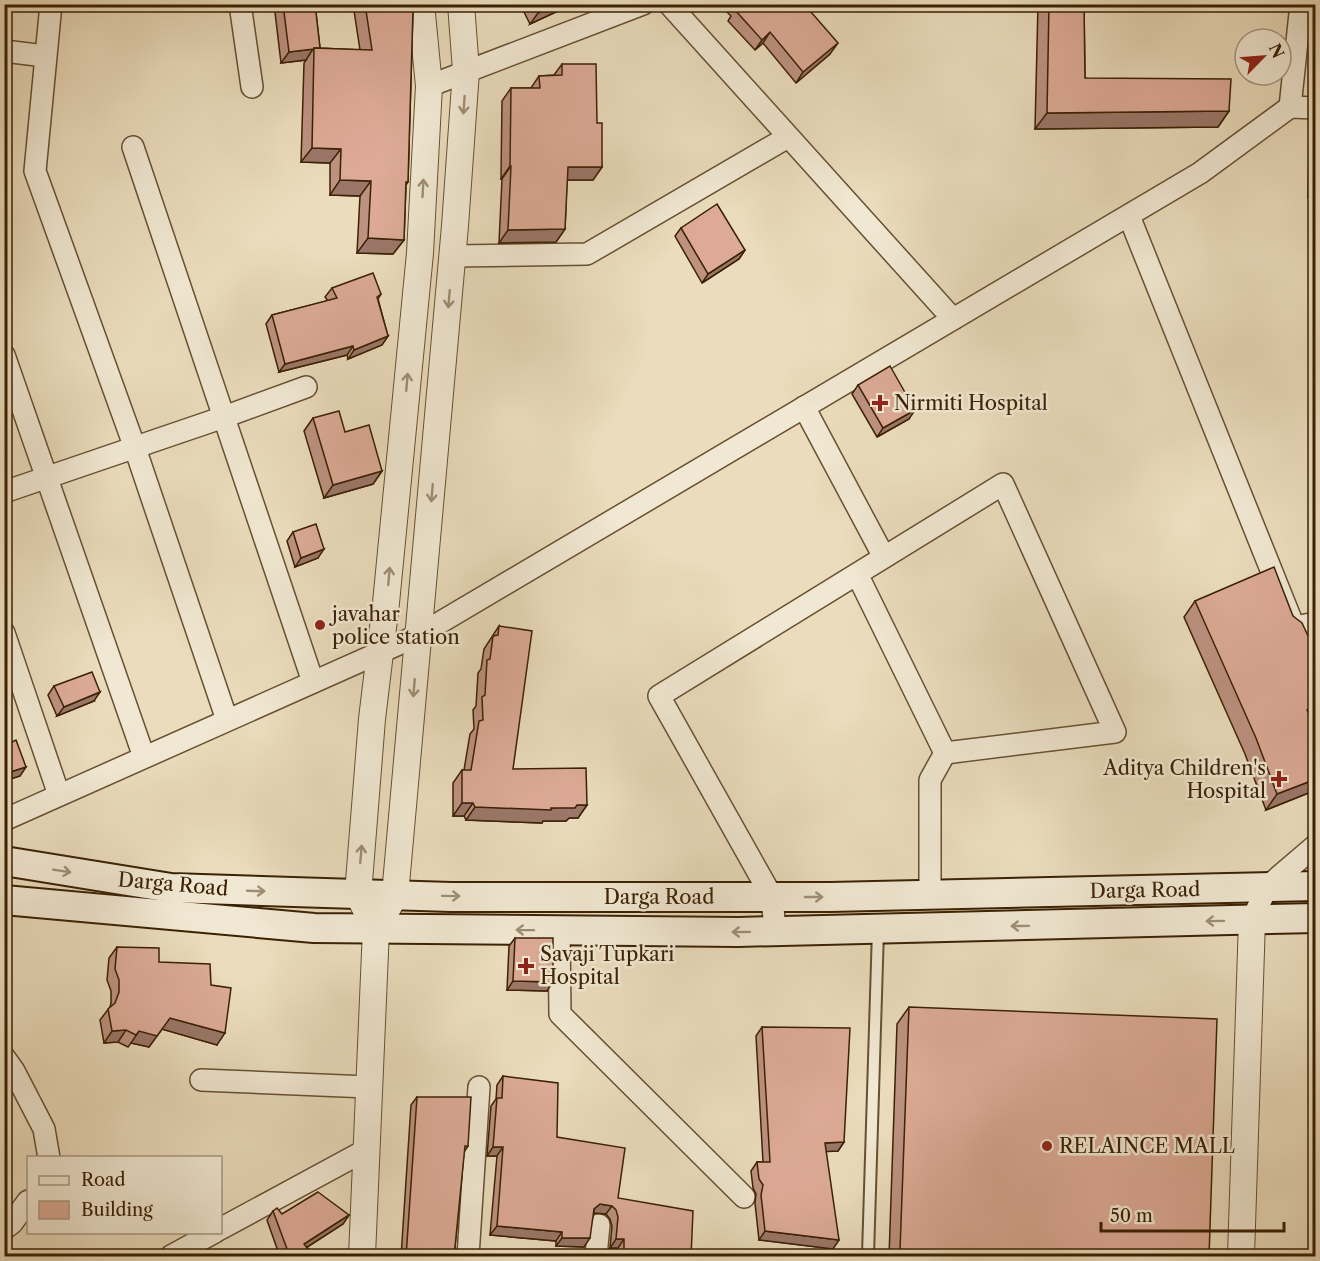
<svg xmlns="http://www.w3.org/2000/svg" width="1320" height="1261" font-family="'Libre Caslon Text',serif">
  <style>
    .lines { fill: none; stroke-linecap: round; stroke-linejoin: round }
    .service-casing { stroke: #675031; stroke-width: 14 }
    .minor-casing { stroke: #675031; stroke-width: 24 }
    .tertiary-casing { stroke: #675031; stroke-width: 28 }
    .secondary-casing { stroke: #3b2103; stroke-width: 32 }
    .service { stroke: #f1e8d3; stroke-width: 10 }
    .minor { stroke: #f1e8d3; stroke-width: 21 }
    .tertiary { stroke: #f1e8d3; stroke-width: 26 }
    .secondary { stroke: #f1e8d3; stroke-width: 28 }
    .wall { fill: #bd9281; stroke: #3b2103; stroke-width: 1.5 }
    .shaded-wall { fill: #9a7769; stroke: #3b2103; stroke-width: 1.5 }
    .building { fill: #dcaa96; stroke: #3b2103; stroke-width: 1.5 }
    .oneway { stroke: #9f8e75 }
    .poi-dot { fill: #8f2418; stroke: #f1e8d3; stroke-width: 2 }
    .labels { text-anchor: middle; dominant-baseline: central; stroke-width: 5; stroke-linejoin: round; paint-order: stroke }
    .poi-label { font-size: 20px; fill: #3b2103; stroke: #f1e8d3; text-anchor: start }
    .street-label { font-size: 20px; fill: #3b2103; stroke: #f1e8d3 }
  </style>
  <rect width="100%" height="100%" fill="#eadcbc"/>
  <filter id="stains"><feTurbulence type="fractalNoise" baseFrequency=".00333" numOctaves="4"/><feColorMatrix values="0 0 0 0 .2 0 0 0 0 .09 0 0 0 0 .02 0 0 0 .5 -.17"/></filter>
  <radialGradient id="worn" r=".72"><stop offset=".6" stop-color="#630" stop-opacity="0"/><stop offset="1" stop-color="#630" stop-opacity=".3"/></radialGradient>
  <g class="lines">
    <defs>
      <polyline id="service" points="868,1255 878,930"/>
      <g id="minor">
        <polyline points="51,4 35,171 135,448 227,720"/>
        <polyline points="240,4 252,87"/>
        <polyline points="669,4 953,319"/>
        <polyline points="4,51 45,56"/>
        <polyline points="429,86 643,4"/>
        <polyline points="1290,107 1301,4"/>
        <polyline points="133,147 313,682"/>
        <polyline points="1129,216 1294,627 1316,623"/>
        <polyline points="453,256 587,254 788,137"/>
        <polyline points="4,355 144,757"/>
        <polyline points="804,407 884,557"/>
        <polyline points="4,492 224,417 306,387"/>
        <polyline points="4,633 59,795"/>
        <polyline points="4,820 419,635 1200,173 1290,107 1316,108"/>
        <polyline points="930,894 930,780 945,753"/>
        <polyline points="1252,920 1267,887 1316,845"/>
        <polyline points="559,931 560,1014 744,1197"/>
        <polyline points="775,931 772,897 659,696 1003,484 1115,732 945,753 857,574"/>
        <polyline points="4,1057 14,1071 44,1129 49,1158"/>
        <polyline points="201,1080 368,1087"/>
        <polyline points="4,1229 12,1223 28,1201"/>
        <polyline points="220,1229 366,1150"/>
        <polyline points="171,1256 215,1232"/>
        <polyline points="468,1256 479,1087"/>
        <polyline points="596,1256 599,1225"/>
      </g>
      <g id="tertiary">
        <polyline points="367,912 358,894 372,719 386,603 420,253 429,86 421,4"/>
        <polyline points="362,1256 376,929 395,895 455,226 466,71 461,4"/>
        <polyline points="1241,1256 1252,920"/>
      </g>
      <g id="secondary">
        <polyline points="4,861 171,888 451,897 830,897 1316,886"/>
        <polyline points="4,900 314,928 738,932 1316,918"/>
      </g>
    </defs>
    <use href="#service" class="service-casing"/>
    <use href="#minor" class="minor-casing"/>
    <use href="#tertiary" class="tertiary-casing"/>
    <use href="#secondary" class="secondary-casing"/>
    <use href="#service" class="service"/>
    <use href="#minor" class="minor"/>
    <use href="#tertiary" class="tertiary"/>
    <use href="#secondary" class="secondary"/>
  </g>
  <g class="wall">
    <polygon points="274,4 315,4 320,48 360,50 353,4 414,4 413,12 408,182 406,185 404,240 393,254 357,253 360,196 330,195 330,163 301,162 304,63 306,60 281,63"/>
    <polygon points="520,4 573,4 530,24"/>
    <polygon points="719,4 804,4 830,54 796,83 763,43 755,50 728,21 731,16"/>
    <polygon points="1038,4 1084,4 1085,78 1229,111 1218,127 1035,129"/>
    <polygon points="562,64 597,123 602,167 593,180 567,180 565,229 556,242 499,243 502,179 501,179 502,101 511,88 531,88 539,76 554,75"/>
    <polygon points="1315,128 1316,198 1308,197 1309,137"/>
    <polygon points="681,228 745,250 739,259 702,283 675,236"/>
    <polygon points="332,288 381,294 378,299 388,336 382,345 348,359 347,355 279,372 266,324 272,315 328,301 325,297"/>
    <polygon points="858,385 909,419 877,437 852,394"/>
    <polygon points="313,418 345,432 382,471 373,484 324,498 304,431"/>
    <polygon points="293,532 318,558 295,567 287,541"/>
    <polygon points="1195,601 1293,616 1316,653 1316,718 1311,720 1316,731 1316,790 1266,810 1245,754 1184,617"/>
    <polygon points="499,626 513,769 587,805 578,818 569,818 566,821 543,821 542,823 466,820 464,816 453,816 453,783 462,770 464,770 470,734 474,729 473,710 476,706 478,673 481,669 484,649"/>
    <polygon points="54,686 94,701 57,716 48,695"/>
    <polygon points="515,938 547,991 507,990 509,946"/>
    <polygon points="117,947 159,962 211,985 217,1045 162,1029 149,1047 131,1043 128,1047 118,1042 104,1043 100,1020 110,1007 111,1003 111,991 107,980 109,958"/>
    <polygon points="909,1007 1209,1257 889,1257 897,1024"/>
    <polygon points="762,1027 844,1142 838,1151 826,1151 833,1249 759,1240 755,1203 756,1194 753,1188 751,1171 757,1162 763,1162 756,1036"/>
    <polygon points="503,1076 557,1137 618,1198 691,1257 618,1257 618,1248 610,1248 612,1226 610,1219 606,1214 594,1213 584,1247 556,1246 556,1241 490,1235 497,1156 487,1156 491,1106 496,1099 497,1085"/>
    <polygon points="417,1097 468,1146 464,1152 454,1257 401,1257 411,1105"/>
    <polygon points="273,1211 282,1214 349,1215 343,1224 307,1247 314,1257 280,1257 267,1220"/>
  </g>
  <g class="shaded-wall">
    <polygon points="557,4 573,4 530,24 538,13"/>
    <polygon points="770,32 763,43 755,50 762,40"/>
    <polygon points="838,43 830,54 796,83 803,72"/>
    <polygon points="313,49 306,60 281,63 289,52"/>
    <polygon points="1229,111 1218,127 1035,129 1047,113"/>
    <polygon points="312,148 341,149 330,163 301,162"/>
    <polygon points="510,166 511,166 502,179 501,179"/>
    <polygon points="568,167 602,167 593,180 559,180"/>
    <polygon points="340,180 371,181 360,196 330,195"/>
    <polygon points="1315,189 1316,189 1316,198 1308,197"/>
    <polygon points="565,229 556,242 499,243 508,230"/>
    <polygon points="368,238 404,240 393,254 357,253"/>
    <polygon points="745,250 739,259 702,283 708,274"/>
    <polygon points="388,336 382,345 348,359 354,350"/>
    <polygon points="353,346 347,355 279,372 285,364"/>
    <polygon points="915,410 909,419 877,437 883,428"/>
    <polygon points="382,471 373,484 324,498 333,485"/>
    <polygon points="324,549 318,558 295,567 301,558"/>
    <polygon points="100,692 94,701 57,716 64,707"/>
    <polygon points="1316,706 1316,718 1296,726 1307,710"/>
    <polygon points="26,767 20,776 4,781 4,774"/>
    <polygon points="1316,779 1316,790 1266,810 1277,794"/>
    <polygon points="462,803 473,803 464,816 453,816"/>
    <polygon points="577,805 587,805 578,818 569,818 566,821 543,821 542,823 466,820 475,807 551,808"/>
    <polygon points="513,981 553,982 547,991 507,990"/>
    <polygon points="170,1018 225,1033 217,1045 162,1029 149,1047 131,1043 139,1031"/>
    <polygon points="126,1030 118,1042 104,1043 112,1031"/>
    <polygon points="844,1142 838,1151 819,1152 825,1143"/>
    <polygon points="493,1147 503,1147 497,1156 487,1156"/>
    <polygon points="600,1204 612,1206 606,1214 594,1213 594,1209"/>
    <polygon points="349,1215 343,1224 298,1253 304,1244"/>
    <polygon points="497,1226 562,1232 556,1241 490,1235"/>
    <polygon points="765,1231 839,1240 833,1249 759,1240"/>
    <polygon points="562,1238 590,1238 584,1247 556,1246"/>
    <polygon points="616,1239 624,1239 618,1248 610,1248"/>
    <polygon points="900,1250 1051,1257 896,1257"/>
  </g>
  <g class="building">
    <polygon points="283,4 315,4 320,48 314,48 314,49 289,52"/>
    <polygon points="365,4 414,4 414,9 413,9 408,182 406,182 404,240 368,238 371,181 340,180 341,149 312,148 314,48 372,50"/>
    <polygon points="533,4 557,4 538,13"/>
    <polygon points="737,4 804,4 838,43 803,72 770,32 762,40 735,10 739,7"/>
    <polygon points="1049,4 1084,4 1085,78 1231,79 1229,111 1047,113"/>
    <polygon points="562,64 596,64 597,123 602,123 602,167 568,167 565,229 508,230 511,166 510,166 511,88 540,88 539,76 562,75"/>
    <rect x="1315" y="128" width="1" height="61"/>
    <polygon points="717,204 745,250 708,274 681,228"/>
    <polygon points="373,273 381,294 377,297 388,336 354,350 353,346 285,364 272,315 337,298 332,288"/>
    <polygon points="890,366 915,410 883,428 858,385"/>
    <polygon points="339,411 345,432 369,425 382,471 333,485 313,418"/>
    <polygon points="316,524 324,549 301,558 293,532"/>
    <polygon points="1274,567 1293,616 1302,623 1316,653 1316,706 1307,710 1316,731 1316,779 1277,794 1256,738 1195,601"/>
    <polygon points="499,626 532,631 513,769 586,768 587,805 577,805 575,808 551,808 551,810 475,807 473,803 462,803 462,770 471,770 479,721 483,720 482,697 485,695 487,660 490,659 493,636 498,635"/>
    <polygon points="92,672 100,692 64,707 54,686"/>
    <polygon points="16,740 26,767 4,774 4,746"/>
    <polygon points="515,938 553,938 553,982 513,981"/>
    <polygon points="117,947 159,948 159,962 210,964 211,985 231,988 225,1033 170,1018 157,1036 139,1031 136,1035 126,1030 112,1031 108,1009 115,1003 119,992 119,980 115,969"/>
    <polygon points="909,1007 1217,1019 1209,1257 1051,1257 900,1250"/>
    <polygon points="762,1027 850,1028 844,1142 825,1143 839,1240 765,1231 761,1195 763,1185 759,1179 757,1162 770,1162"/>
    <polygon points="503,1076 558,1083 557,1137 625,1148 618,1198 693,1211 691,1257 624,1257 624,1239 616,1239 618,1217 616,1210 612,1206 600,1204 594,1209 590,1238 562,1238 562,1232 497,1226 503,1147 493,1147 497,1098 502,1098"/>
    <polygon points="417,1097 471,1097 468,1146 465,1146 454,1257 406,1257"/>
    <polygon points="318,1192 349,1215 304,1244 314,1257 290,1257 273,1211 277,1208 282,1214"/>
    <polygon points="219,1251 222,1257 206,1257"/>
  </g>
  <defs><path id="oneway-shaft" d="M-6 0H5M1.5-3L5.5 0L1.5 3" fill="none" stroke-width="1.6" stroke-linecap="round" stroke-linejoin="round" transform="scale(1.5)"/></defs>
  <g class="oneway">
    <use href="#oneway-shaft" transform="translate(464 105) rotate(94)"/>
    <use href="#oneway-shaft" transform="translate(423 188) rotate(-87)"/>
    <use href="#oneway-shaft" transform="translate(449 299) rotate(95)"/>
    <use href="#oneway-shaft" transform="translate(407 382) rotate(-85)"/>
    <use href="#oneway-shaft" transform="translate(432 493) rotate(95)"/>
    <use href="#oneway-shaft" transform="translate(389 576) rotate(-85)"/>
    <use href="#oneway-shaft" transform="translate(414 688) rotate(95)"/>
    <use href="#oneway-shaft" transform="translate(361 854) rotate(-85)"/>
    <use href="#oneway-shaft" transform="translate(62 871) rotate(9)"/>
    <use href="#oneway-shaft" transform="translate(256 891) rotate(2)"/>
    <use href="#oneway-shaft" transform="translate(451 896) rotate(1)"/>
    <use href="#oneway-shaft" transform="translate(814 897)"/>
    <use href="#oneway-shaft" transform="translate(1215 921) rotate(179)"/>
    <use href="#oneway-shaft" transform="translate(1020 926) rotate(179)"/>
    <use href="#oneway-shaft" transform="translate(525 930) rotate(-179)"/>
    <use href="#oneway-shaft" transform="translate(741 932) rotate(179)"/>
  </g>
  <g class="poi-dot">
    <path d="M877 394h6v6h6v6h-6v6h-6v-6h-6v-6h6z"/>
    <circle cx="320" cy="625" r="6"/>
    <path d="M1276 770h6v6h6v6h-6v6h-6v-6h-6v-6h6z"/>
    <path d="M523 957h6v6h6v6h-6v6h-6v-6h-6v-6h6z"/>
    <circle cx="1047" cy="1146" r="6"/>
  </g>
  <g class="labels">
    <g class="poi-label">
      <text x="894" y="403">Nirmiti Hospital</text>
      <text x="332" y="614">javahar<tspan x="332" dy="23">police station</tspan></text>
      <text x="1266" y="768" text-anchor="end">Aditya Children's<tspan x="1266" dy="23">Hospital</tspan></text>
      <text x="540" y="954">Savaji Tupkari<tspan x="540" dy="23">Hospital</tspan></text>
      <text x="1059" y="1146">RELAINCE MALL</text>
    </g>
    <g class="street-label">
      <text transform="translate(173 884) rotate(5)">Darga Road</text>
      <text transform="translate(1145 890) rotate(-1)">Darga Road</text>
      <text x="659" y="897">Darga Road</text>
    </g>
  </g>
  <rect width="1320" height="1261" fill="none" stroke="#eadcbc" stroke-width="24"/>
  <rect x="6" y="6" width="1308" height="1249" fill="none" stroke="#3b2103" stroke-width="3"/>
  <rect x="12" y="12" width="1296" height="1237" fill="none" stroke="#3b2103" stroke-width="1.5"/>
  <rect x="27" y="1156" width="195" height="78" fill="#f1e8d3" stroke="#a89880" stroke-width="1.5"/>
  <rect x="39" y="1176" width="30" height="9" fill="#f1e8d3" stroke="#a89880" stroke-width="1.5"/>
  <text x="81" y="1186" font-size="18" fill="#3b2103">Road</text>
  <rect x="39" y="1201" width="30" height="18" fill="#dcaa96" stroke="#a89880" stroke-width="1.5"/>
  <text x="81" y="1216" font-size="18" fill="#3b2103">Building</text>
  <g transform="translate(1263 57) rotate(65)"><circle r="28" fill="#f1e8d3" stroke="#a89880" stroke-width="1.5"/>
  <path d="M0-4.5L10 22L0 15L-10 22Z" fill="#8f2418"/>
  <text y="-9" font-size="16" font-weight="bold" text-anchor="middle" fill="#3b2103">N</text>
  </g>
  <path d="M1101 1222v9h183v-9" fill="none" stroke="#3b2103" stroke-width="3"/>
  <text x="1110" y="1222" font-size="18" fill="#3b2103" stroke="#f1e8d3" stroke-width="4.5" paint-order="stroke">50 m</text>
  <rect width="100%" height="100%" filter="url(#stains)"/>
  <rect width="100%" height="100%" fill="url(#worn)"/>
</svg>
